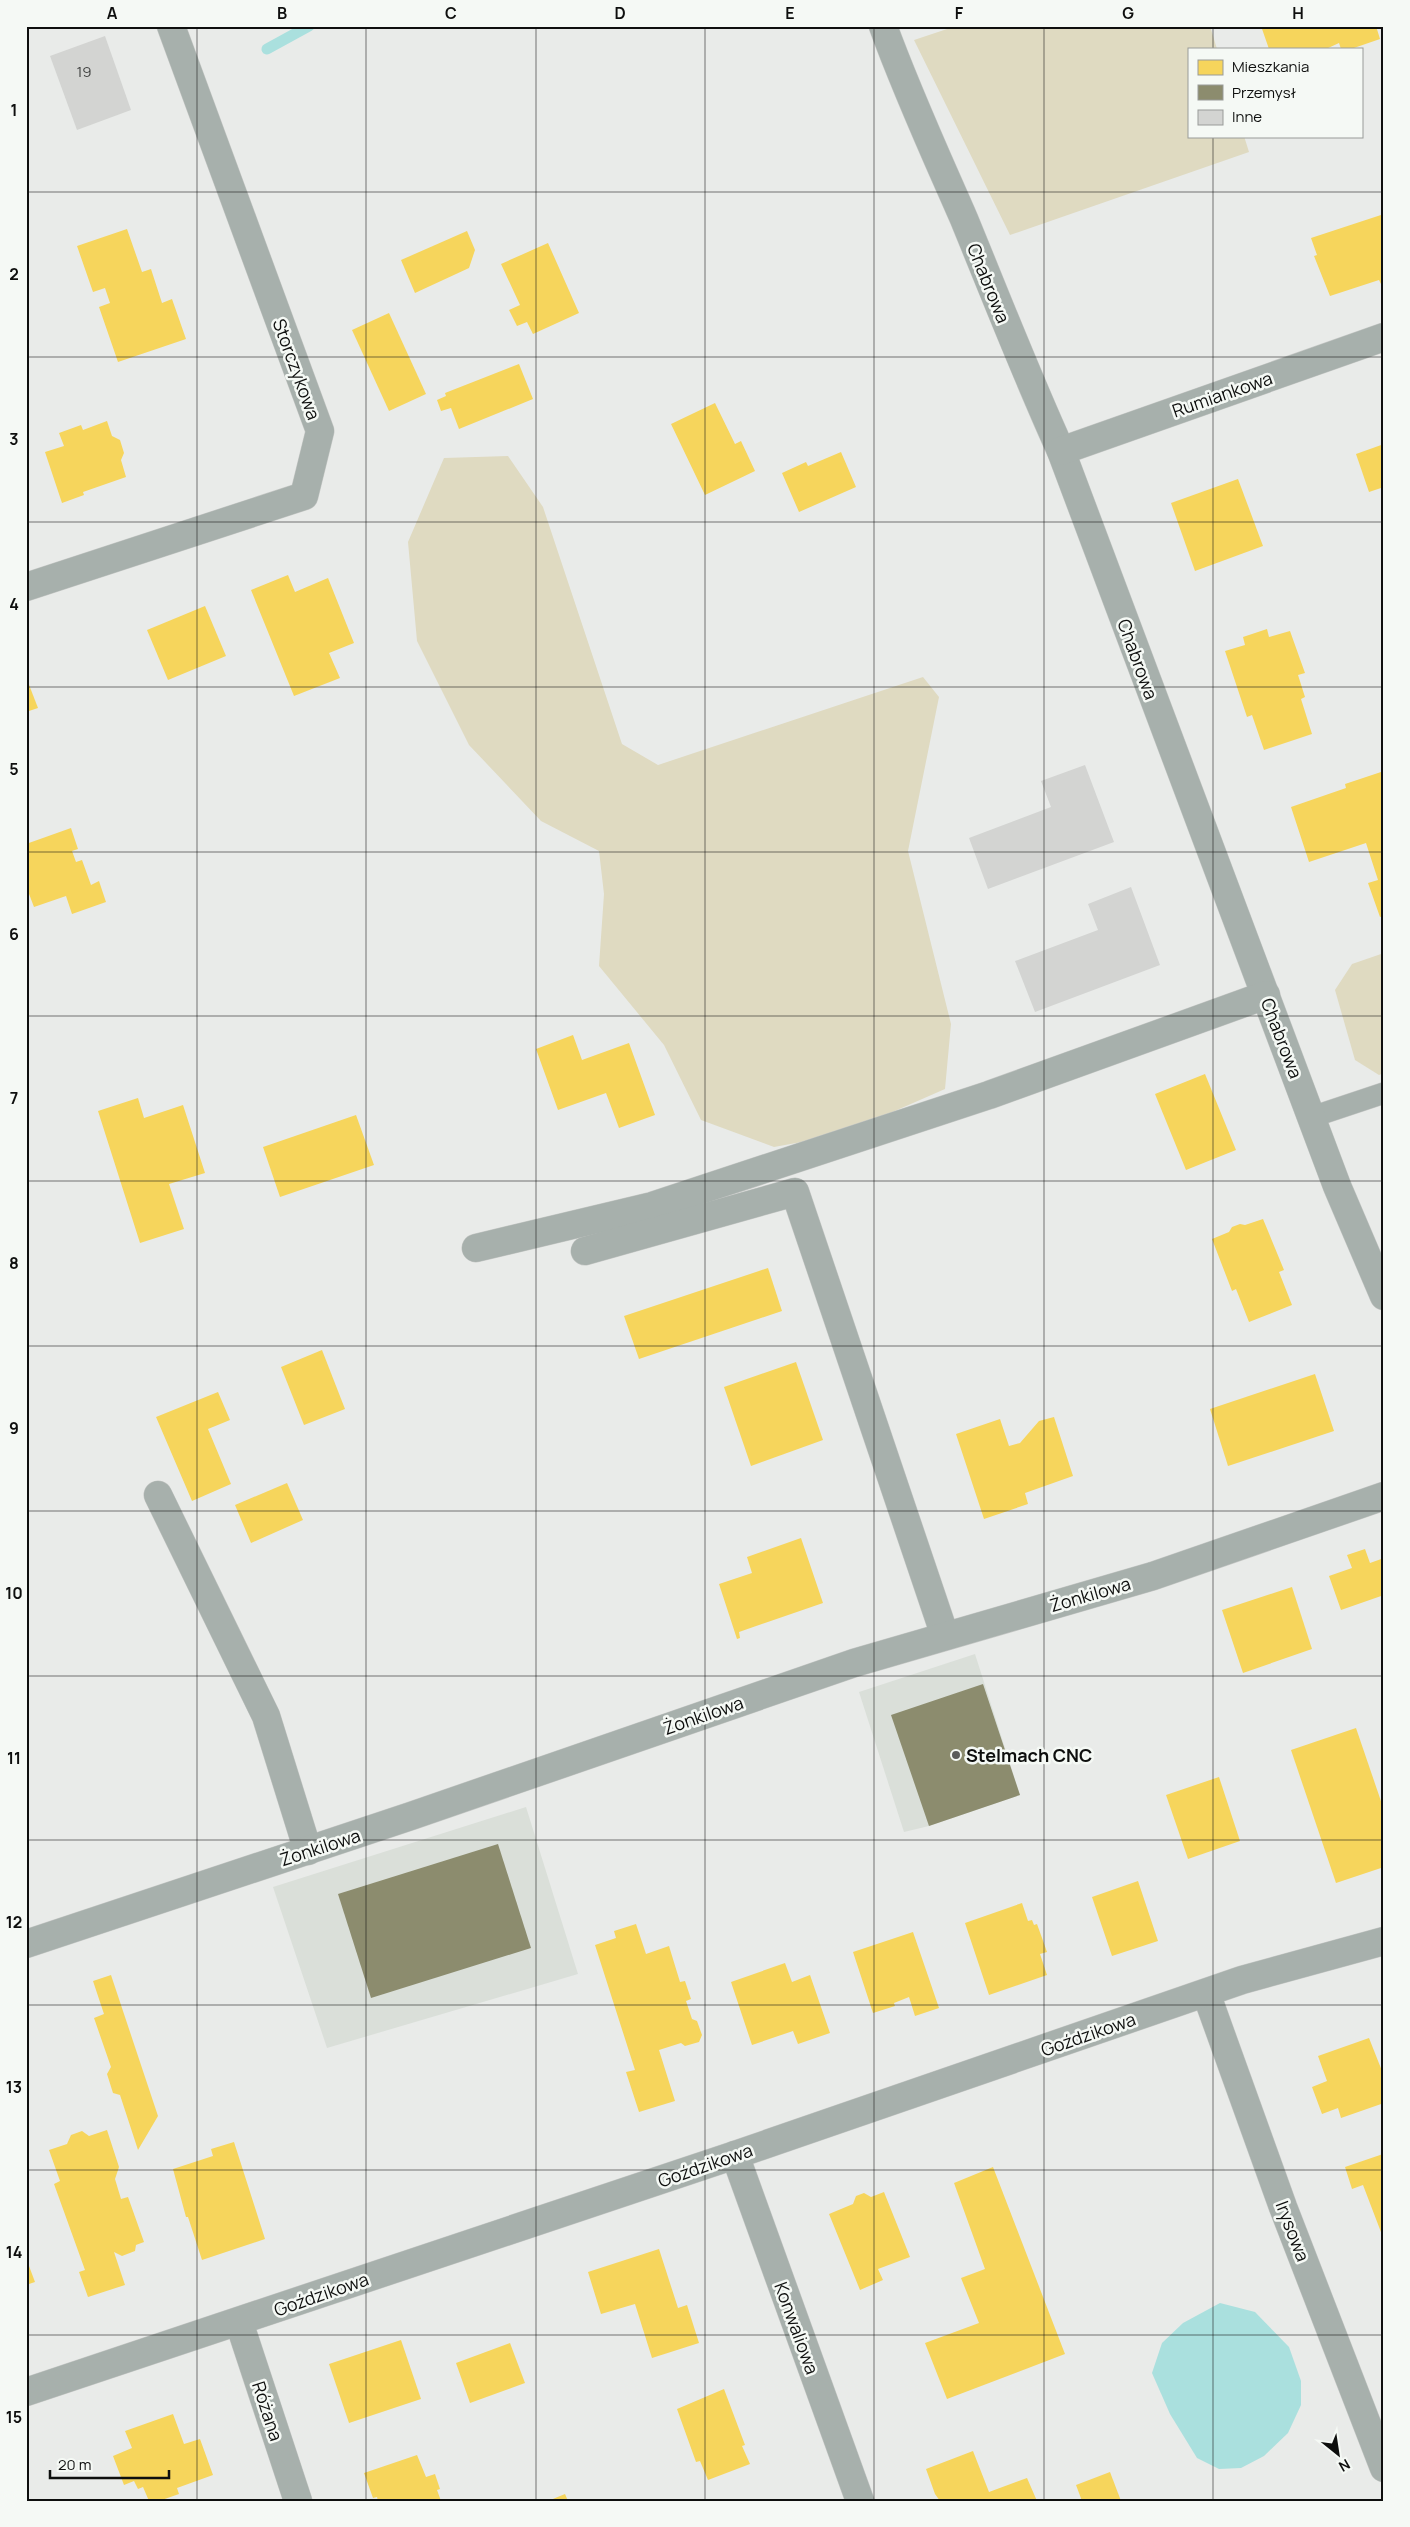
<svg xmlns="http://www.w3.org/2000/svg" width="1410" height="2527" font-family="Manrope,sans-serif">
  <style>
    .built { fill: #dadfd9 }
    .green { fill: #dfdac1 }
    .water { fill: #aae0de }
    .homes { fill: #f6d55c }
    .industry { fill: #8c8c6e }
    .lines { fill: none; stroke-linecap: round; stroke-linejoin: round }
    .stream { stroke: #aae0de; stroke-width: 11 }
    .building { fill: #d3d4d2 }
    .service-casing { stroke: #c6c8c6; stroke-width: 22 }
    .minor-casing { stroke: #c6c8c6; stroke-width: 29 }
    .service { stroke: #a7b0ac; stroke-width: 21 }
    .minor { stroke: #a7b0ac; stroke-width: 28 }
    .grid { fill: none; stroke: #0e0f0e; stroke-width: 1; stroke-opacity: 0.55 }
    .poi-dot { fill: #5b5c5b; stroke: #f5f9f5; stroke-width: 2 }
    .labels { text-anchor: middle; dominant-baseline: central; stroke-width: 5; stroke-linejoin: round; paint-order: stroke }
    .number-label { font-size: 15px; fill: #3f403f }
    .street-label { font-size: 18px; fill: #0e0f0e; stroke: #f5f9f5 }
    .poi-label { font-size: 18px; font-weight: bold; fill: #0e0f0e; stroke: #f5f9f5; text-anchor: start }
    .neatline { fill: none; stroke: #0e0f0e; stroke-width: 2 }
    .grid-label { font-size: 16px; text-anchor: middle; font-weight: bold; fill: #0e0f0e }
  </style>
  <rect width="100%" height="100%" fill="#e9ebe9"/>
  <g class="built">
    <polygon points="975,1654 1020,1795 929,1826 904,1832 859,1692"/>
    <polygon points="526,1807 578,1974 327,2048 273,1887"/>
  </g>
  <g class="green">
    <polygon points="956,26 1210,26 1217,49 1189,49 1189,136 1244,136 1249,152 1010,235 914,40"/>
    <polygon points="508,456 543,507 622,744 658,765 923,677 939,697 908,851 951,1024 945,1089 840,1135 774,1147 701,1120 664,1045 599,966 604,894 599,851 541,821 469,745 417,641 408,542 444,458"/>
    <polygon points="1384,953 1384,1073 1379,1075 1355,1060 1335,990 1352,964"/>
  </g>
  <polygon class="water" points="1220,2303 1255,2312 1289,2347 1301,2381 1301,2405 1288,2433 1264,2456 1241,2468 1219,2469 1197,2458 1170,2414 1152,2373 1162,2343 1183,2323"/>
  <g class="homes">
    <polygon points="1261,26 1376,26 1380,39 1351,49 1341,49 1339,43 1326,49 1269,49"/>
    <polygon points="1384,214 1383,284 1381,284 1379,280 1330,296 1314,256 1317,255 1311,238"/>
    <polygon points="127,229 142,272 151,269 162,303 172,299 186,339 118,362 99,307 110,303 105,288 93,292 77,246"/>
    <polygon points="467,231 475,250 469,268 415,293 401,260"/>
    <polygon points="548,243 579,313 533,334 527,322 517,326 509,310 520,305 501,264"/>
    <polygon points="389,313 426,394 389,411 352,330"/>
    <polygon points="519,364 533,399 459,429 451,408 441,411 437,400 446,396 445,393"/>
    <polygon points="715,403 735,444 741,441 755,471 705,495 671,424"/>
    <polygon points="107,421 112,436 120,440 124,453 121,460 126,477 83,492 84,495 62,503 45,452 64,446 59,433 81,425 83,430"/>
    <polygon points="1384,444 1384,487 1369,492 1356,454"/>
    <polygon points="841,452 856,487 799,512 782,473 806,462 808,466"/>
    <polygon points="1238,479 1263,546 1195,571 1171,503"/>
    <polygon points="288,575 295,592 328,578 354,643 329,653 340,678 294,696 251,590"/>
    <polygon points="205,606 226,656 168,680 147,630"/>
    <polygon points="1267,629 1269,637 1290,631 1305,673 1298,675 1305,697 1301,699 1312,734 1264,750 1252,715 1247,717 1225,651 1245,645 1243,637"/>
    <polygon points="26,677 38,708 26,712"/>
    <polygon points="1384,771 1384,916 1380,917 1368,883 1378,880 1366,843 1309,862 1291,807 1346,788 1345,784"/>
    <polygon points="71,828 78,849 72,851 76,862 82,860 91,885 99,881 106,902 72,914 66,896 34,907 26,886 26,844"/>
    <polygon points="573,1035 582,1060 629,1043 655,1115 619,1128 606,1093 558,1110 536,1049"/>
    <polygon points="1205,1074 1236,1150 1186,1170 1155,1094"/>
    <polygon points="138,1098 144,1118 183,1105 205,1173 169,1184 184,1229 140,1243 98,1111"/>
    <polygon points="356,1115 374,1165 280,1197 263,1147"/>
    <polygon points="1263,1219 1284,1270 1279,1272 1292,1305 1249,1322 1236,1289 1232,1291 1212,1239 1229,1232 1232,1227 1240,1224 1245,1225"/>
    <polygon points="768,1268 782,1311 639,1359 624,1316"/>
    <polygon points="322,1350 345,1409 304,1425 281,1367"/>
    <polygon points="796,1362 823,1440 751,1466 724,1387"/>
    <polygon points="1315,1374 1334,1431 1228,1466 1210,1409"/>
    <polygon points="218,1392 230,1420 208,1429 231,1484 192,1501 156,1417"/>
    <polygon points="1054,1417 1073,1476 1025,1493 1028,1504 984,1519 956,1434 1000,1419 1009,1446 1020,1443 1039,1421"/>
    <polygon points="287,1483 303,1520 251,1543 235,1505"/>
    <polygon points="801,1538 823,1603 739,1632 740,1638 737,1639 719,1584 752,1573 747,1557"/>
    <polygon points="1365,1549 1370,1563 1384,1558 1384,1595 1341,1610 1329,1576 1352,1568 1347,1555"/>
    <polygon points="1292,1587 1312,1649 1243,1673 1222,1610"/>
    <polygon points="1356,1728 1384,1810 1384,1867 1336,1883 1291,1750"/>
    <polygon points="1219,1777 1240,1841 1188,1859 1166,1795"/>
    <polygon points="1138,1881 1158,1941 1112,1956 1092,1897"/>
    <polygon points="1022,1903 1028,1921 1032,1920 1034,1925 1037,1924 1047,1952 1040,1954 1047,1975 989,1995 965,1923"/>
    <polygon points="636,1924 646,1954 669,1946 680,1982 685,1981 691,1999 686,2001 692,2019 697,2021 702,2035 699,2042 685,2046 681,2043 659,2050 675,2101 639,2112 626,2072 635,2070 595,1945 616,1938 614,1931"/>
    <polygon points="913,1932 939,2008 915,2016 909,1997 894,2003 895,2006 873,2013 853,1952"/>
    <polygon points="785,1963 792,1982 810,1975 830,2033 798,2044 793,2031 752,2045 731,1982"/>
    <polygon points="111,1975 158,2116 138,2150 120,2095 113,2093 107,2074 111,2067 94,2018 104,2014 93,1981"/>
    <polygon points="1369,2038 1384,2076 1384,2103 1341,2118 1338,2108 1322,2114 1312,2087 1327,2081 1318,2056"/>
    <polygon points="107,2130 119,2167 115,2179 121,2199 128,2197 144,2242 136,2245 135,2251 122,2256 114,2252 125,2285 88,2297 79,2272 85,2270 54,2184 60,2181 49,2150 67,2144 71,2135 82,2131 89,2136"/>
    <polygon points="234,2142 265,2239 202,2260 188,2217 186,2217 173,2169 213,2156 211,2149"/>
    <polygon points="1383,2154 1384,2157 1384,2240 1363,2185 1352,2189 1345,2167"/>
    <polygon points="993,2167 1065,2354 947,2399 925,2343 979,2323 961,2278 985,2269 954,2183"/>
    <polygon points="884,2192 910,2257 878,2269 883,2280 860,2290 829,2214 853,2204 856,2196 864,2193 871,2197"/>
    <polygon points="659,2249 678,2308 687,2305 699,2343 652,2358 635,2304 601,2314 588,2272"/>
    <polygon points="26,2258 35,2282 26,2285"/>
    <polygon points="401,2340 421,2399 349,2423 329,2364"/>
    <polygon points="510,2343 525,2383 470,2403 456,2363"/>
    <polygon points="724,2389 745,2445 742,2446 750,2464 708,2480 700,2461 696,2462 677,2409"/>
    <polygon points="173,2414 184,2444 200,2439 213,2475 177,2488 179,2494 159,2501 149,2501 143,2487 138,2489 134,2481 124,2485 113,2456 132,2448 125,2431"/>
    <polygon points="973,2451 989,2492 1027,2478 1037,2501 940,2501 935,2494 926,2469"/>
    <polygon points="417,2455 426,2477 435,2474 440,2489 437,2490 441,2501 378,2501 377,2497 373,2498 364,2473"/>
    <polygon points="1110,2472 1121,2501 1082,2501 1076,2485"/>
    <polygon points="565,2494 568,2501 548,2501"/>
  </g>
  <g class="industry">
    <polygon points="983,1684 1020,1795 929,1826 891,1715"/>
    <polygon points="498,1844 531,1948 371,1998 338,1894"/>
  </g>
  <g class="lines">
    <polyline class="stream" points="267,49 309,26"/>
  </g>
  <g class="building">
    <polygon points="105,36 131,110 77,130 50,56"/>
    <polygon points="1085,765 1114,842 988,889 969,838 1051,807 1041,781"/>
    <polygon points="1131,887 1160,965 1035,1012 1015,961 1098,930 1088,904"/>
  </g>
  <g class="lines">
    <defs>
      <polyline id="service" points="1312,1117 1384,1093"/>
      <g id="minor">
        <path d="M883,26C907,92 936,155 964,219C996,297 1026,374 1061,451L1337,1186L1384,1296"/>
        <polyline points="1061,451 1384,337"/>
        <polyline points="26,587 304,496 320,431 171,26"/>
        <polyline points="476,1248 652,1206 989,1095 1266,995"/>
        <polyline points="585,1251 795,1192 945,1636"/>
        <polyline points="158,1495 266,1716 308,1851"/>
        <polyline points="26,1944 411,1816 854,1663 1153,1576 1384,1496"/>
        <polyline points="1206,1993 1283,2207 1384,2468"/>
        <polyline points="735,2155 860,2501"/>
        <polyline points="239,2322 298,2501"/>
        <polyline points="26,2392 735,2155 1242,1980 1384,1941"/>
      </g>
    </defs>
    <use href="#service" class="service-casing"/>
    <use href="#minor" class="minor-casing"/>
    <use href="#service" class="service"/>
    <use href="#minor" class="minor"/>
  </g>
  <path class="grid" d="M197,26V2501M366,26V2501M536,26V2501M705,26V2501M874,26V2501M1044,26V2501M1213,26V49M1213,136V2501M26,192H1384M26,357H1384M26,522H1384M26,687H1384M26,852H1384M26,1016H1384M26,1181H1384M26,1346H1384M26,1511H1384M26,1676H1384M26,1840H1384M26,2005H1384M26,2170H1384M26,2335H1384"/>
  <circle class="poi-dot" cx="956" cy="1755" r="5"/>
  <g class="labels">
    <g class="number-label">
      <text x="84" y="71">19</text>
    </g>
    <g class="street-label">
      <text transform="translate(989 283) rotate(68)">Chabrowa</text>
      <text transform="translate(297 369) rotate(70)">Storczykowa</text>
      <text transform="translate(1222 394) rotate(-19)">Rumiankowa</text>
      <text transform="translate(1138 659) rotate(70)">Chabrowa</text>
      <text transform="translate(1282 1038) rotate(69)">Chabrowa</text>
      <text transform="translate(1090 1594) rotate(-16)">Żonkilowa</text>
      <text transform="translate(703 1715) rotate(-19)">Żonkilowa</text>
      <text transform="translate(320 1847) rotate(-18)">Żonkilowa</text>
      <text transform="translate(1088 2034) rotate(-19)">Goździkowa</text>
      <text transform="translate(705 2165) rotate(-19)">Goździkowa</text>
      <text transform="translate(1293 2231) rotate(69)">Irysowa</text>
      <text transform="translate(321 2294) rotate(-19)">Goździkowa</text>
      <text transform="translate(797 2328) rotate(70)">Konwaliowa</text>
      <text transform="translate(268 2411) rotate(72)">Różana</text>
    </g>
    <g class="poi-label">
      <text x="966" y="1755">Stelmach CNC</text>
    </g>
  </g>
  <rect width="1410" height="2527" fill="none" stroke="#f5f9f5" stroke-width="55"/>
  <rect x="1188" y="48" width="175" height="90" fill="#f5f9f5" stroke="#999b99"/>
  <rect x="1198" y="60" width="25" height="15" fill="#f6d55c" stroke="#999b99"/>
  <text x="1232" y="72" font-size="15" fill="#0e0f0e">Mieszkania</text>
  <rect x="1198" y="85" width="25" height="15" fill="#8c8c6e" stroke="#999b99"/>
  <text x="1232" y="98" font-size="15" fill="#0e0f0e">Przemysł</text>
  <rect x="1198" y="110" width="25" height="15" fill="#d3d4d2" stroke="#999b99"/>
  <text x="1232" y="122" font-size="15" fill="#0e0f0e">Inne</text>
  <g transform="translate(1338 2454) rotate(150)" stroke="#f5f9f5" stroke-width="4" paint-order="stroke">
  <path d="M0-4L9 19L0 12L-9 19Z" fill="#0e0f0e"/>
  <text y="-8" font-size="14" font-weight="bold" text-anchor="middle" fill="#0e0f0e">N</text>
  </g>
  <path d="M50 2470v8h119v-8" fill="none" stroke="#0e0f0e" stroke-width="2.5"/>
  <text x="58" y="2470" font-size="15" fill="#0e0f0e" stroke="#f5f9f5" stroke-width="4" paint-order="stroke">20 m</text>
  <rect x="28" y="28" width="1354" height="2472" class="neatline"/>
  <g class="grid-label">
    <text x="112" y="19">A</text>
    <text x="282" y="19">B</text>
    <text x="451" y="19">C</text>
    <text x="620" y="19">D</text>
    <text x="790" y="19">E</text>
    <text x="959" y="19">F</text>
    <text x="1128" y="19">G</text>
    <text x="1298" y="19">H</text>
    <text x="14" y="116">1</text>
    <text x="14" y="280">2</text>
    <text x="14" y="445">3</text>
    <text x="14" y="610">4</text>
    <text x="14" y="775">5</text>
    <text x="14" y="940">6</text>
    <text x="14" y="1104">7</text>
    <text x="14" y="1269">8</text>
    <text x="14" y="1434">9</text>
    <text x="14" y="1599">10</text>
    <text x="14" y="1764">11</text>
    <text x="14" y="1928">12</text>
    <text x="14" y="2093">13</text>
    <text x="14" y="2258">14</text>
    <text x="14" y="2423">15</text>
  </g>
</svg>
